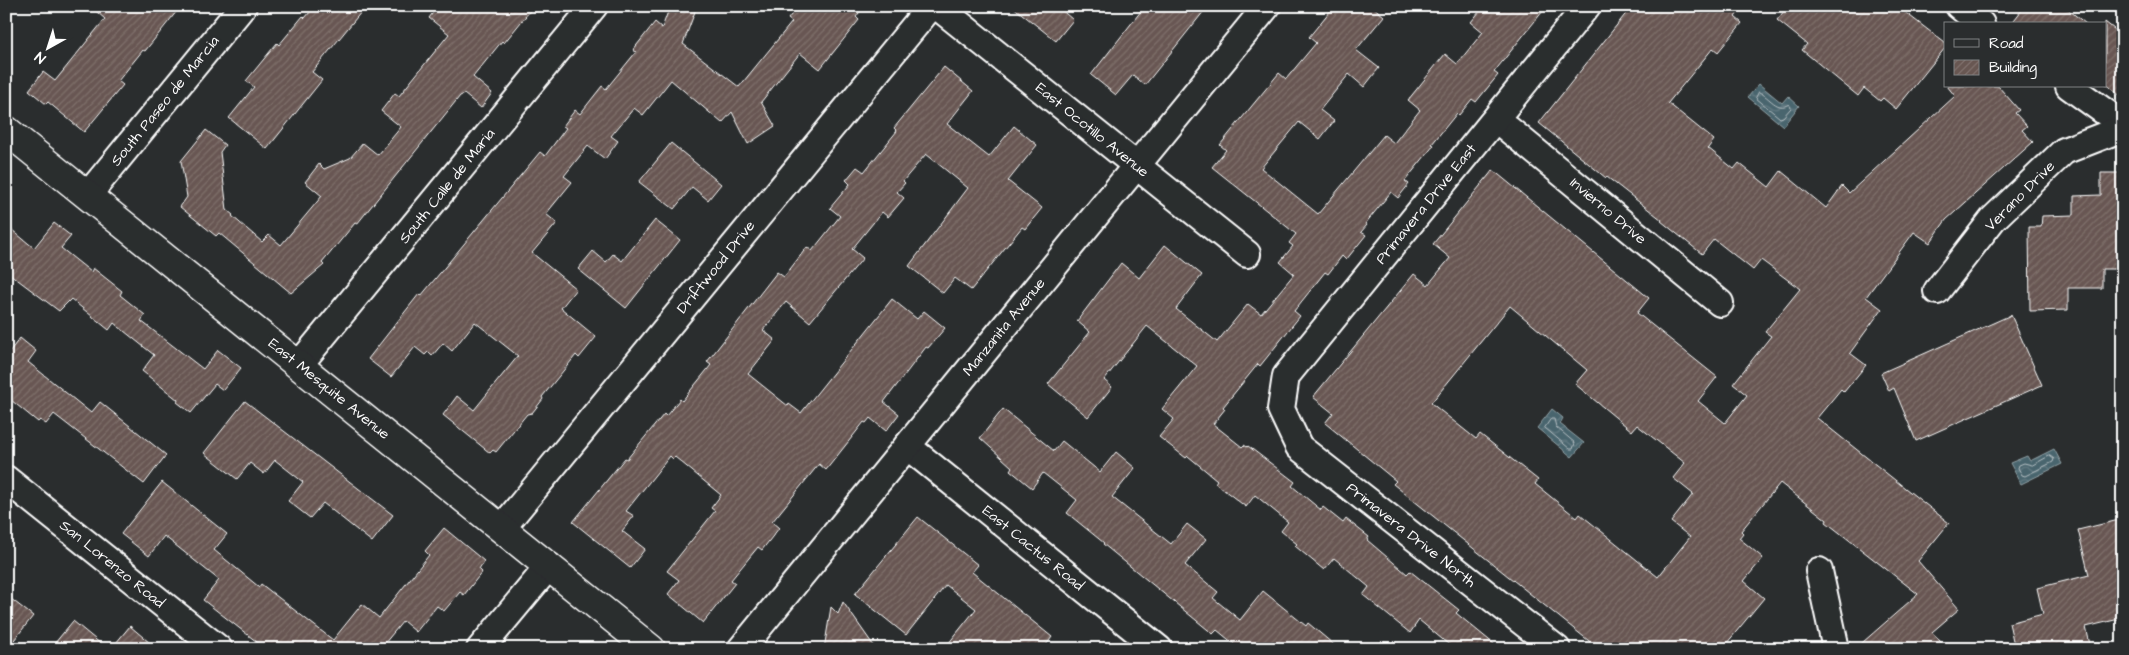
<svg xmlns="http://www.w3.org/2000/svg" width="2129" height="655" font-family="'Architects Daughter',sans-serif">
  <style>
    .water { fill: url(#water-waves); stroke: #92a3a8 }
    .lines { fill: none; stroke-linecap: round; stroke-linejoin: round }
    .shore { stroke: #b7c1c5; stroke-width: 1 }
    .building { fill: url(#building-hatch); stroke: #fff; fill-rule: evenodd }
    .street-casing { stroke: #fff; stroke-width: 30 }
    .secondary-casing { stroke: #fff; stroke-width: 31 }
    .street { stroke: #2a2d2e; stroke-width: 26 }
    .secondary { stroke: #2a2d2e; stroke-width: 28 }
    .labels { text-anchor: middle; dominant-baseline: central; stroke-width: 5; stroke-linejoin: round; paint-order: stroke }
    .street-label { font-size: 15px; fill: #fff; stroke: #2a2d2e }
  </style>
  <defs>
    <pattern id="water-waves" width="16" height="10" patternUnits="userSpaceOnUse" patternTransform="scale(1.25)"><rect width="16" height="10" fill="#4a656e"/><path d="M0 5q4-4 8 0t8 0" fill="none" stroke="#657c84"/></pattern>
    <pattern id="building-hatch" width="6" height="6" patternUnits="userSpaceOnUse" patternTransform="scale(1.25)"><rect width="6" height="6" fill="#685752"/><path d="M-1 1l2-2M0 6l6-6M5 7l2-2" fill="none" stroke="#7f706c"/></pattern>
  </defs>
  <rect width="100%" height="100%" fill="#2a2d2e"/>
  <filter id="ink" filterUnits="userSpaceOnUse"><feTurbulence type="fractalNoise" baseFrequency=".02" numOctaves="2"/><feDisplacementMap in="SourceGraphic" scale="10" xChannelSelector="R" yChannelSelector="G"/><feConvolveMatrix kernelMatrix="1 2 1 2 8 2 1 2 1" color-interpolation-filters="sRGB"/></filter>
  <g filter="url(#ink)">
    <g class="water">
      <polygon points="1759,84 1782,103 1788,96 1799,106 1783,126 1748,97"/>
      <polygon points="1552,409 1563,418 1560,424 1584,443 1572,457 1537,428"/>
      <polygon points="2054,449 2062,464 2021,484 2010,463 2027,456 2030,461"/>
    </g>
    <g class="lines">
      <g class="shore">
        <path d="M1759,92C1770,97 1777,112 1789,104L1791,108L1783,117L1780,118L1756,98Z"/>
        <polygon points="1551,419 1554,419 1556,427 1575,443 1573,449 1570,449 1545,428"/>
        <polygon points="2050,456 2054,459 2053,462 2025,476 2022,475 2018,468 2019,465 2024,463 2032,465"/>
      </g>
    </g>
    <g class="building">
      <polygon points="90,6 181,6 145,51 143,50 118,81 123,85 84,132 48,102 46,104 29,90 43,72 55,81 105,19"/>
      <polygon points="315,6 366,6 312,72 322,80 267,149 229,118 254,87 246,81 277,43 279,45 303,16 305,18"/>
      <polygon points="438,6 534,6 504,43 502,41 473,77 492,93 481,108 464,94 460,96 357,224 355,223 322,263 324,265 291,293 219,233 216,236 180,207 187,197 181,161 206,130 225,145 220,152 227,210 233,215 232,216 262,242 269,235 281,245 322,196 305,182 319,164 324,169 350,158 363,143 378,155 401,127 381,111 395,93 399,96 449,34 429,18"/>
      <polygon points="670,6 697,6 683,44 739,87 792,22 788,19 798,6 864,6 856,17 859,20 820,69 800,53 761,102 775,126 748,144 732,112 722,123 671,80 643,115 634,108 611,136 618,141 605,159 588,146 564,176 572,182 546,214 557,223 532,253 576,289 561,308 596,337 579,358 576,355 542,397 543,399 532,413 527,414 496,452 493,450 490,453 443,415 457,396 474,410 518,356 475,322 452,351 443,343 432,356 428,352 425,355 415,347 391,377 368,359 419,294 421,296 540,152 545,156 566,128 563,126 575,110 580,114 602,86 606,89 636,52 633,50 655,22 662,28"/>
      <polygon points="1012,6 1057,6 1073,20 1056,41"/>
      <polygon points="1145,6 1208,6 1145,85 1133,75 1116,95 1091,75"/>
      <polygon points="1334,6 1372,6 1384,16 1356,50 1379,68 1364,87 1349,74 1320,110 1334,121 1320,139 1299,122 1261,168 1318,214 1384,135 1394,143 1420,110 1408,100 1445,54 1457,64 1483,32 1471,22 1484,6 1547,6 1494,72 1498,75 1476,102 1472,99 1459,115 1457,113 1432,144 1434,145 1405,181 1409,184 1398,198 1391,192 1365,224 1367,225 1361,232 1366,235 1346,260 1342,256 1328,274 1325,272 1294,311 1300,316 1260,366 1258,364 1223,407 1225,409 1213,424 1242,447 1244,445 1247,447 1248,446 1295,482 1292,486 1321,510 1323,507 1343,523 1346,519 1369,537 1367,540 1407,574 1410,571 1459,610 1456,613 1500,649 1454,649 1419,620 1410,633 1363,595 1369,587 1334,558 1324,570 1295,546 1297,544 1281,531 1288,522 1255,495 1246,507 1215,483 1217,480 1188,456 1186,458 1159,437 1174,419 1162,409 1197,366 1147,326 1104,380 1112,387 1088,417 1048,384 1090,332 1077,321 1121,263 1139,278 1165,245 1202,275 1176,309 1217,342 1248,304 1261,314 1294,274 1280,262 1293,246 1289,243 1296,234 1212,167 1226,150 1220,145 1251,107 1279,73 1286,79 1316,43 1309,37"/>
      <path d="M1632,6H1743L1735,17L1742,23L1718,52L1713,48L1668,103L1714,140L1708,148L1734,169L1739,163L1769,187L1781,171L1826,208L1842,186L1849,193L1955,96L1947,86H1998L2019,110L2015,113L2027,126L2022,130L2033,142L1946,220L1930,243L1914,232L1866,297L1882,309L1850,353L1866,365L1844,392L1841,389L1817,418L1949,523L1918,561L1959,609L1932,632L1947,649H1855L1918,594L1826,522L1827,520L1780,483L1741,531L1743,533L1739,538L1763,558L1744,581L1764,598L1722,649H1599L1393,484L1396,481L1325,423L1333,413L1313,397L1414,274L1428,285L1450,258L1433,244L1493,170L1649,298L1637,313L1717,377L1698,401L1725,423L1747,395L1733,384L1771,336L1765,332L1800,289L1761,260L1753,270L1714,239L1702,254L1661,221L1662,220L1607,177L1606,178L1539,123ZM1510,306L1587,370L1575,384L1632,431L1637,425L1685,463L1673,478L1693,494L1671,522L1690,537L1658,577L1580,514L1577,518L1535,484L1538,480L1480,434L1476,439L1431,403Z"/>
      <polygon points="1788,6 1897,6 1945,43 1945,48 1896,109 1883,98 1880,101 1864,88 1858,96 1802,50 1807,44 1777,20"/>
      <polygon points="2025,6 2064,6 2086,24 2011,24"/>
      <polygon points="2105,22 2123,36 2123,98 2105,83"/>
      <polygon points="944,67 973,91 947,124 989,157 1014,126 1037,145 1008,181 1042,208 1025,229 1022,227 971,290 955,278 943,293 909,266 968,188 926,154 903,181 905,183 897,192 904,198 888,217 882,212 852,249 863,258 810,322 786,302 763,330 775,340 748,374 788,406 789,404 801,413 892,299 917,319 924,311 945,328 928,348 926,347 884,402 899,414 886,431 870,418 866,423 864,422 826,470 819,464 772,522 779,528 762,550 758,547 731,580 735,583 703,623 668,594 679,580 667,571 715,511 711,508 721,495 675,457 673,459 670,456 626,511 634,516 622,531 645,549 630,568 573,522 625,458 627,459 664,414 666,416 680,399 682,401 711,365 707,362 777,272 784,277 807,247 812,251 840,216 830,208 850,184 846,180 857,167 864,172 897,131 894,128"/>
      <polygon points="671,143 721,184 708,200 692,187 674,209 639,182"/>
      <polygon points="2101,173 2123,173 2123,269 2102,269 2102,288 2068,288 2068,310 2030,311 2029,227 2041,227 2042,216 2074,215 2074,196 2101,195"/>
      <polygon points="655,220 680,240 626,308 578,269 593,251 606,262 613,254 622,261"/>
      <polygon points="54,223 71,236 61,248 91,272 93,268 122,291 120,295 145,315 141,321 203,369 218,350 241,368 223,390 215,384 191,413 177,402 178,400 142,371 154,355 114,323 109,330 71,299 59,311 6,271 6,225 34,248"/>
      <polygon points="2011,315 2042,385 1916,441 1894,388 1889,391 1881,373"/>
      <polygon points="20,338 36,351 28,362 91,413 100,402 166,455 144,484 54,414 46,424 40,420 38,422 6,396 6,356"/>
      <polygon points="245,401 393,515 372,542 323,503 310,518 288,501 303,482 275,460 264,474 250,463 237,479 204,453"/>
      <polygon points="1003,409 1054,451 1062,441 1100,472 1116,452 1135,468 1112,497 1171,544 1187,524 1206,539 1185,565 1218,592 1213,598 1240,620 1263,591 1306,626 1308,623 1339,649 1240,649 1217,630 1213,634 1103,544 1104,543 1067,513 1077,500 1043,473 1032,488 1010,470 1012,467 980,438"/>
      <polygon points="162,482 227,534 214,550 259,587 261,584 333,640 362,604 379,618 429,555 425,551 444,528 484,561 479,569 482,572 464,595 460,592 444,611 437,606 416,632 403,621 380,649 266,649 203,600 219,580 164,536 149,556 121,534"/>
      <polygon points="918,517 978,565 972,572 1052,637 1043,649 992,649 983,646 980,649 944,649 976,609 946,585 906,635 855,594"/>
      <polygon points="2123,519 2123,618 2086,627 2091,649 2015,649 2009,623 2043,614 2037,588 2089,575 2078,530"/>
      <polygon points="6,595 33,616 7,649 6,649"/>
      <polygon points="843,602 876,649 824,649 831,607 838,614"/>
      <polygon points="73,621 107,649 50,649"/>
      <polygon points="130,626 157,649 111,649"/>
    </g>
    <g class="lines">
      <defs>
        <g id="street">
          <polyline points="937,6 1247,254"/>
          <polyline points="1959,6 1981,24"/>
          <polyline points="2069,86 2123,125"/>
          <polyline points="1496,119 1720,303"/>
          <polyline points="88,195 243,6"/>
          <polyline points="1937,291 1993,219 2064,151 2123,128"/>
          <polyline points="299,365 594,6"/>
          <polyline points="907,446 1159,649"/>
          <polyline points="6,479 219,649"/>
          <polyline points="502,528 931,6"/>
          <polyline points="1819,571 1836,649"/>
          <polyline points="480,649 549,566"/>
          <polyline points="741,649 1267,6"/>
          <polyline points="1557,649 1299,447 1281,409 1286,376 1587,6"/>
        </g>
        <polyline id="secondary" points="6,130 651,649"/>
      </defs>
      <use href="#street" class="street-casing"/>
      <use href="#secondary" class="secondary-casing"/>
      <use href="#street" class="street"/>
      <use href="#secondary" class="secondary"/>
    </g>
  </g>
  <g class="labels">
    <g class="street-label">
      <text transform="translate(165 101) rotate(-51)">South Paseo de Marcia</text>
      <text transform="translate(1092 130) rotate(39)">East Ocotillo Avenue</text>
      <text transform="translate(447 186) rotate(-51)">South Calle de Maria</text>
      <text transform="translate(2020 196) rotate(-45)">Verano Drive</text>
      <text transform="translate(1426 204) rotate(-51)">Primavera Drive East</text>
      <text transform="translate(1608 211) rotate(40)">Invierno Drive</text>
      <text transform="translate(716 267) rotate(-51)">Driftwood Drive</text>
      <text transform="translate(1004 327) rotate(-51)">Manzanita Avenue</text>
      <text transform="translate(329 389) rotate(39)">East Mesquite Avenue</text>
      <text transform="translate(1411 535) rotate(38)">Primavera Drive North</text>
      <text transform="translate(1033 548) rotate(39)">East Cactus Road</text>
      <text transform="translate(112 564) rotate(39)">San Lorenzo Road</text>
    </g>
  </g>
  <rect width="2129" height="655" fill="none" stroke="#2a2d2e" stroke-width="25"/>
  <rect x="12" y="12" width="2104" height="630" fill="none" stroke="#fff" stroke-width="2" filter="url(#ink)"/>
  <rect x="1944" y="22" width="162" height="65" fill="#2a2d2e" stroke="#7f8182"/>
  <rect x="1954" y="39" width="25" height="8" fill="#2a2d2e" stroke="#7f8182"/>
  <text x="1989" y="48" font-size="15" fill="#ffffff">Road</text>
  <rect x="1954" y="60" width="25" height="15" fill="url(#building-hatch)" stroke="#7f8182"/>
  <text x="1989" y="72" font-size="15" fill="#ffffff">Building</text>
  <g transform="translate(48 48) rotate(219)" stroke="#2a2d2e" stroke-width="4" paint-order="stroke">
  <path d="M0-4L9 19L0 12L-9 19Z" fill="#ffffff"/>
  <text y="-8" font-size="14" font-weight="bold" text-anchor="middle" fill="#ffffff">N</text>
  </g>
</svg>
